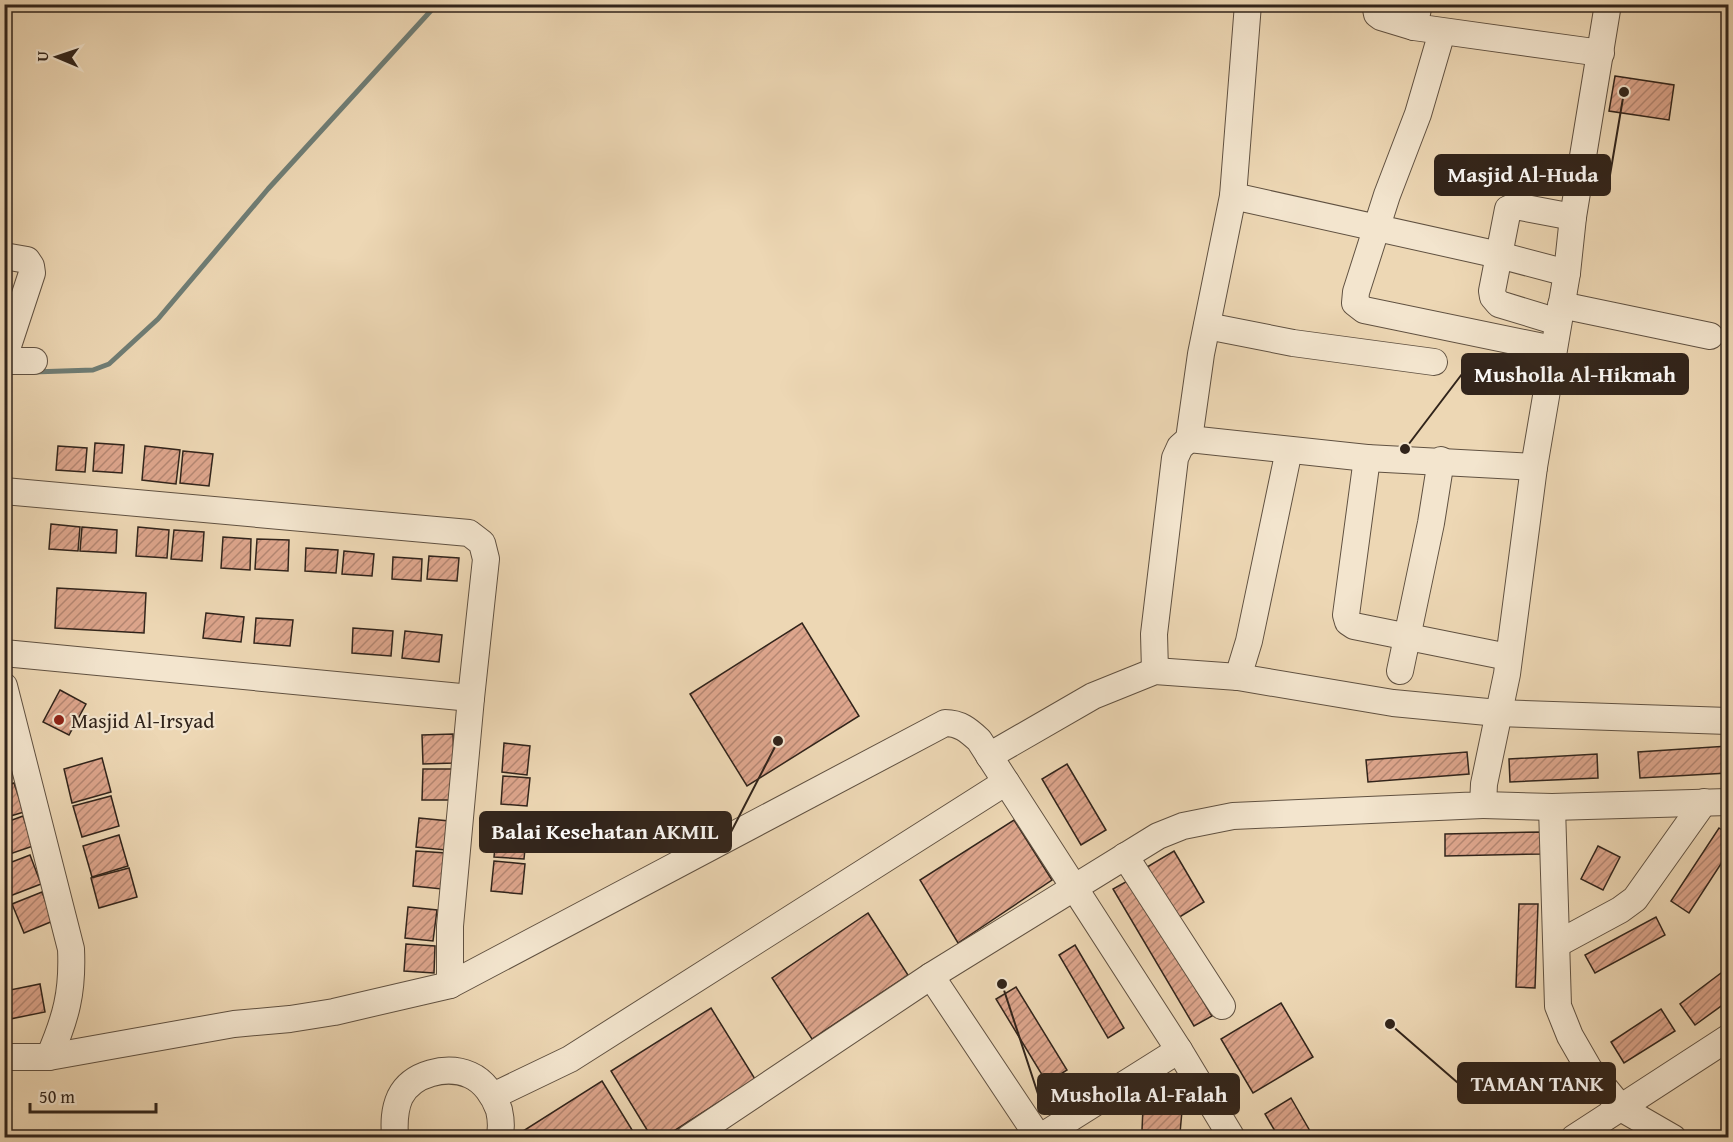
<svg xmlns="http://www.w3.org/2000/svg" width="1733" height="1142" font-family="'Gentium Book Plus',serif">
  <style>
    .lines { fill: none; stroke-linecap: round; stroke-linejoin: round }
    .stream { stroke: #6f7d75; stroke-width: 5 }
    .building { fill: url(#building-hatch); stroke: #31241b; stroke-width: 1.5 }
    .minor-casing { stroke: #605141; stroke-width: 28 }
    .minor { stroke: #f3e5ce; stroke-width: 26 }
    .poi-dot { fill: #8f2418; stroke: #f3e5ce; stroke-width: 2 }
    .labels { text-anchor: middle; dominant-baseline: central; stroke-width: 4.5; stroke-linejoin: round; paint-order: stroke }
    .poi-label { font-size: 21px; fill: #31241b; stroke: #f3e5ce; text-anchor: start }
    .leader { fill: none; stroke: #31241b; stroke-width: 2 }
    .callout-dot { fill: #31241b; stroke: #f3e5ce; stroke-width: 2 }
    .callout { fill: #31241b; stroke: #31241b; stroke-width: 2 }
    .callout-label { font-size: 22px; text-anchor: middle; font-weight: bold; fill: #fff }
  </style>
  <defs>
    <pattern id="building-hatch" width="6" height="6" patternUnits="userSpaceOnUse" patternTransform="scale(1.5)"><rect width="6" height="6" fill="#dda58c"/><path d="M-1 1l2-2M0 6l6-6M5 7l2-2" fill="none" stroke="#b48672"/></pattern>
  </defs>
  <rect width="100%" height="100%" fill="#edd7b4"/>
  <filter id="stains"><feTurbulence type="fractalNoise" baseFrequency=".00333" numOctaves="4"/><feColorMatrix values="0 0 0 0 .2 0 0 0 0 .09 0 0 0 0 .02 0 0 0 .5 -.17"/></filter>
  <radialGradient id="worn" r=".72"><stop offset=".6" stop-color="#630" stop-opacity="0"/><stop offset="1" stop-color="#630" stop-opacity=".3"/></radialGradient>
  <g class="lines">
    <polyline class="stream" points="33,372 93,370 109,364 158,319 268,189 437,4"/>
  </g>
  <g class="building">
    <polygon points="1615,76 1674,85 1669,120 1609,111"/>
    <polygon points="95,443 124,445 122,473 93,471"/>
    <polygon points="58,446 87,448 85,472 56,470"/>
    <polygon points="145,446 180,450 176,484 142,480"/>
    <polygon points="183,451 213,454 209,486 180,483"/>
    <polygon points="51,524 80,527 78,551 49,549"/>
    <polygon points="82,527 117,530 116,553 80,551"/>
    <polygon points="138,527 169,530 167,558 136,556"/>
    <polygon points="174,530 204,532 202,561 171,559"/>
    <polygon points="223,537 251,539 250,570 221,568"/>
    <polygon points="257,539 289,540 288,571 255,569"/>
    <polygon points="306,548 338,550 336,573 305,571"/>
    <polygon points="344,551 374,554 372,576 342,574"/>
    <polygon points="429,556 459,558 457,581 427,579"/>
    <polygon points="393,557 422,559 421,581 392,579"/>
    <polygon points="57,588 146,593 144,633 55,628"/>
    <polygon points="206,613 244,617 241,642 203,638"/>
    <polygon points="256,618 293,620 290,646 254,643"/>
    <polygon points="802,623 859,716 747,786 690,694"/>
    <polygon points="353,628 393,631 391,656 352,653"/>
    <polygon points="405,631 442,635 439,662 402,658"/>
    <polygon points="60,690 86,704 69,735 43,722"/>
    <polygon points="453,734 454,763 423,764 422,735"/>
    <polygon points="4,741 13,765 4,767"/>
    <polygon points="504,743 530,746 527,775 502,772"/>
    <polygon points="1728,746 1728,773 1640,778 1638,752"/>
    <polygon points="1467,752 1469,774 1368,782 1366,760"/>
    <polygon points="1597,754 1598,778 1510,782 1509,759"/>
    <polygon points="102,758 111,792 72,803 64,769"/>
    <polygon points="1067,764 1106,830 1081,845 1042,779"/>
    <polygon points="423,769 452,769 451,800 422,800"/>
    <polygon points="503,776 530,778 527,806 501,804"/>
    <polygon points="14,783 24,812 4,818 4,786"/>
    <polygon points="111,796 119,826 82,837 73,806"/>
    <polygon points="23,816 33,846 4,856 4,823"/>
    <polygon points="419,818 449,821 446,850 416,847"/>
    <polygon points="1014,820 1052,880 958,943 920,880"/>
    <polygon points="497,827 527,829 524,859 494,857"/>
    <polygon points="1719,828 1728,834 1728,853 1689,913 1671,901"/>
    <polygon points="1541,832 1542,854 1445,856 1445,834"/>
    <polygon points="119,835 128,866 92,877 83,846"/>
    <polygon points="1598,846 1620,857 1603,890 1581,879"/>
    <polygon points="416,851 446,853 442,889 413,886"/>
    <polygon points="1174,851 1204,902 1178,918 1147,867"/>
    <polygon points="30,855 41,884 10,896 4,881 4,865"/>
    <polygon points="494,861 525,864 522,894 491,891"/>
    <polygon points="129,868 137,897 99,908 91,878"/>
    <polygon points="1131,879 1212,1016 1194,1026 1113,889"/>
    <polygon points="42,892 53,921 24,933 12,904"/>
    <polygon points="1519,904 1538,904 1535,988 1516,987"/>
    <polygon points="408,907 437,910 433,941 405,938"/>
    <polygon points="868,913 908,975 812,1039 772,978"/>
    <polygon points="1656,917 1665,935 1595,973 1585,955"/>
    <polygon points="406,944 435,946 434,973 404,971"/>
    <polygon points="1075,945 1124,1028 1108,1038 1059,955"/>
    <polygon points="1721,973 1728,983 1728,1001 1695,1025 1680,1004"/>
    <polygon points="40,984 45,1012 10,1019 5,991"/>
    <polygon points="1016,987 1067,1070 1047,1083 996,999"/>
    <polygon points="1281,1003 1313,1057 1253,1093 1221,1039"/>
    <polygon points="711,1008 755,1079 663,1138 652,1138 611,1071"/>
    <polygon points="1661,1009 1675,1031 1624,1063 1611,1042"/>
    <polygon points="602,1081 637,1138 512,1138"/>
    <polygon points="1291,1098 1314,1138 1279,1138 1265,1114"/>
    <polygon points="1143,1108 1182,1111 1180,1133 1142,1130"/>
  </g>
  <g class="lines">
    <defs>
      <g id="minor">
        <polyline points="1375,4 1377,14 1381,17 1414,27"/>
        <polyline points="1419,4 1414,27 1601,53"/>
        <polyline points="1442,32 1418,114 1387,195 1356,292 1355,303 1364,310 1553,349"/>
        <polyline points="1233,196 1499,255 1567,273"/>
        <polyline points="4,256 27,260 31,266 32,273 4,358"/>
        <polyline points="1561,305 1710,336"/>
        <polyline points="1558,322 1499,304 1493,297 1492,291 1508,209 1515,206 1573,217"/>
        <polyline points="1207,326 1293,343 1434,362"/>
        <polyline points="4,361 34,361"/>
        <polyline points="1189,439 1367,458 1534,467"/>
        <polyline points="1367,458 1346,615 1348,622 1354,626 1508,657"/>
        <polyline points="4,491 469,533 482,543 486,559 471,698 450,926 450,985"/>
        <polyline points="4,653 471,698"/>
        <polyline points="1155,671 1154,634 1175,458 1180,447 1189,439 1201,354 1233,196 1248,4"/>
        <polyline points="1400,671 1431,523 1441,460"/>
        <polyline points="1238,677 1249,641 1289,450"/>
        <path d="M4,686L71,949C73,992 66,1018 49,1057"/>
        <polyline points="989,756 1093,696 1155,671 1238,677 1393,703 1498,713 1728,721"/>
        <polyline points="1483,805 1552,807 1728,802"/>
        <polyline points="1552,807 1558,1006 1570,1036 1589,1069 1621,1108 1673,1138"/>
        <polyline points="1125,856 1222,1006"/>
        <polyline points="1557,944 1620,910 1635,899 1704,802"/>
        <polyline points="931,976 1039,1138"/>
        <path d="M4,1057H49L234,1024L290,1019L334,1012L450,985L945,723C960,723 968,730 979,740L1179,1050L1232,1138"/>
        <polyline points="493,1096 570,1059 1006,782"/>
        <path d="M395,1138C394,1123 394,1110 400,1097C412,1073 447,1065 470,1075C484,1081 494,1096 499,1110C501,1119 502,1129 499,1138"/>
        <polyline points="689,1138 931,976 1158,836 1183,826 1233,816 1483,805 1484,784 1507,674 1534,467 1567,273 1573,217 1608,4"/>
        <polyline points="1039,1138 1179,1050"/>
        <polyline points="1574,1138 1728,1038"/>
      </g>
    </defs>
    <use href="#minor" class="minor-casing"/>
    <use href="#minor" class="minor"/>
  </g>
  <circle class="poi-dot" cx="59" cy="720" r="6"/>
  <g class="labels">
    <g class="poi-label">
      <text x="71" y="720">Masjid Al-Irsyad</text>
    </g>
  </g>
  <path class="leader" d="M1624 92L1610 175M1405 449L1462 374M778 741L731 832M1390 1024L1458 1083M1002 984L1038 1094"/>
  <g class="callout-dot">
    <circle cx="1624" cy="92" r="6"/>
    <circle cx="1405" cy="449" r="6"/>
    <circle cx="778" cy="741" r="6"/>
    <circle cx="1390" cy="1024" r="6"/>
    <circle cx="1002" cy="984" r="6"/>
  </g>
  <g class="callout">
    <rect x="1435" y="155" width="175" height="40" rx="6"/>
    <rect x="1462" y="354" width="226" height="40" rx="6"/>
    <rect x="480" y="812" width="251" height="40" rx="6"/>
    <rect x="1458" y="1063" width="157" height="40" rx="6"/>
    <rect x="1038" y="1074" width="201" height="40" rx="6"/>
  </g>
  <g class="callout-label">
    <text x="1523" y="182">Masjid Al-Huda</text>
    <text x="1575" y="382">Musholla Al-Hikmah</text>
    <text x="605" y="839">Balai Kesehatan AKMIL</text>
    <text x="1537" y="1091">TAMAN TANK</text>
    <text x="1139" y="1102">Musholla Al-Falah</text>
  </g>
  <rect width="1733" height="1142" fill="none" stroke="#edd7b4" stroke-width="24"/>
  <rect x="6" y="6" width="1721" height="1130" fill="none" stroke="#31241b" stroke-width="3"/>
  <rect x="12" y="12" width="1709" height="1118" fill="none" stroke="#31241b" stroke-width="1.5"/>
  <g transform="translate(57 57) rotate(272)" stroke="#f3e5ce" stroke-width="4.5" paint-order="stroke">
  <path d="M0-4.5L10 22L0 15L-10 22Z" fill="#31241b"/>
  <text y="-9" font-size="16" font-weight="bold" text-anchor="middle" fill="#31241b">U</text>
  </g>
  <path d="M30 1103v9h126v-9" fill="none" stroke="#31241b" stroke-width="3"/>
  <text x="39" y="1103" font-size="18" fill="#31241b" stroke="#f3e5ce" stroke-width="4.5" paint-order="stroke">50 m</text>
  <rect width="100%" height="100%" filter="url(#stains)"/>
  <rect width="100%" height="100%" fill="url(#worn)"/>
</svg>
